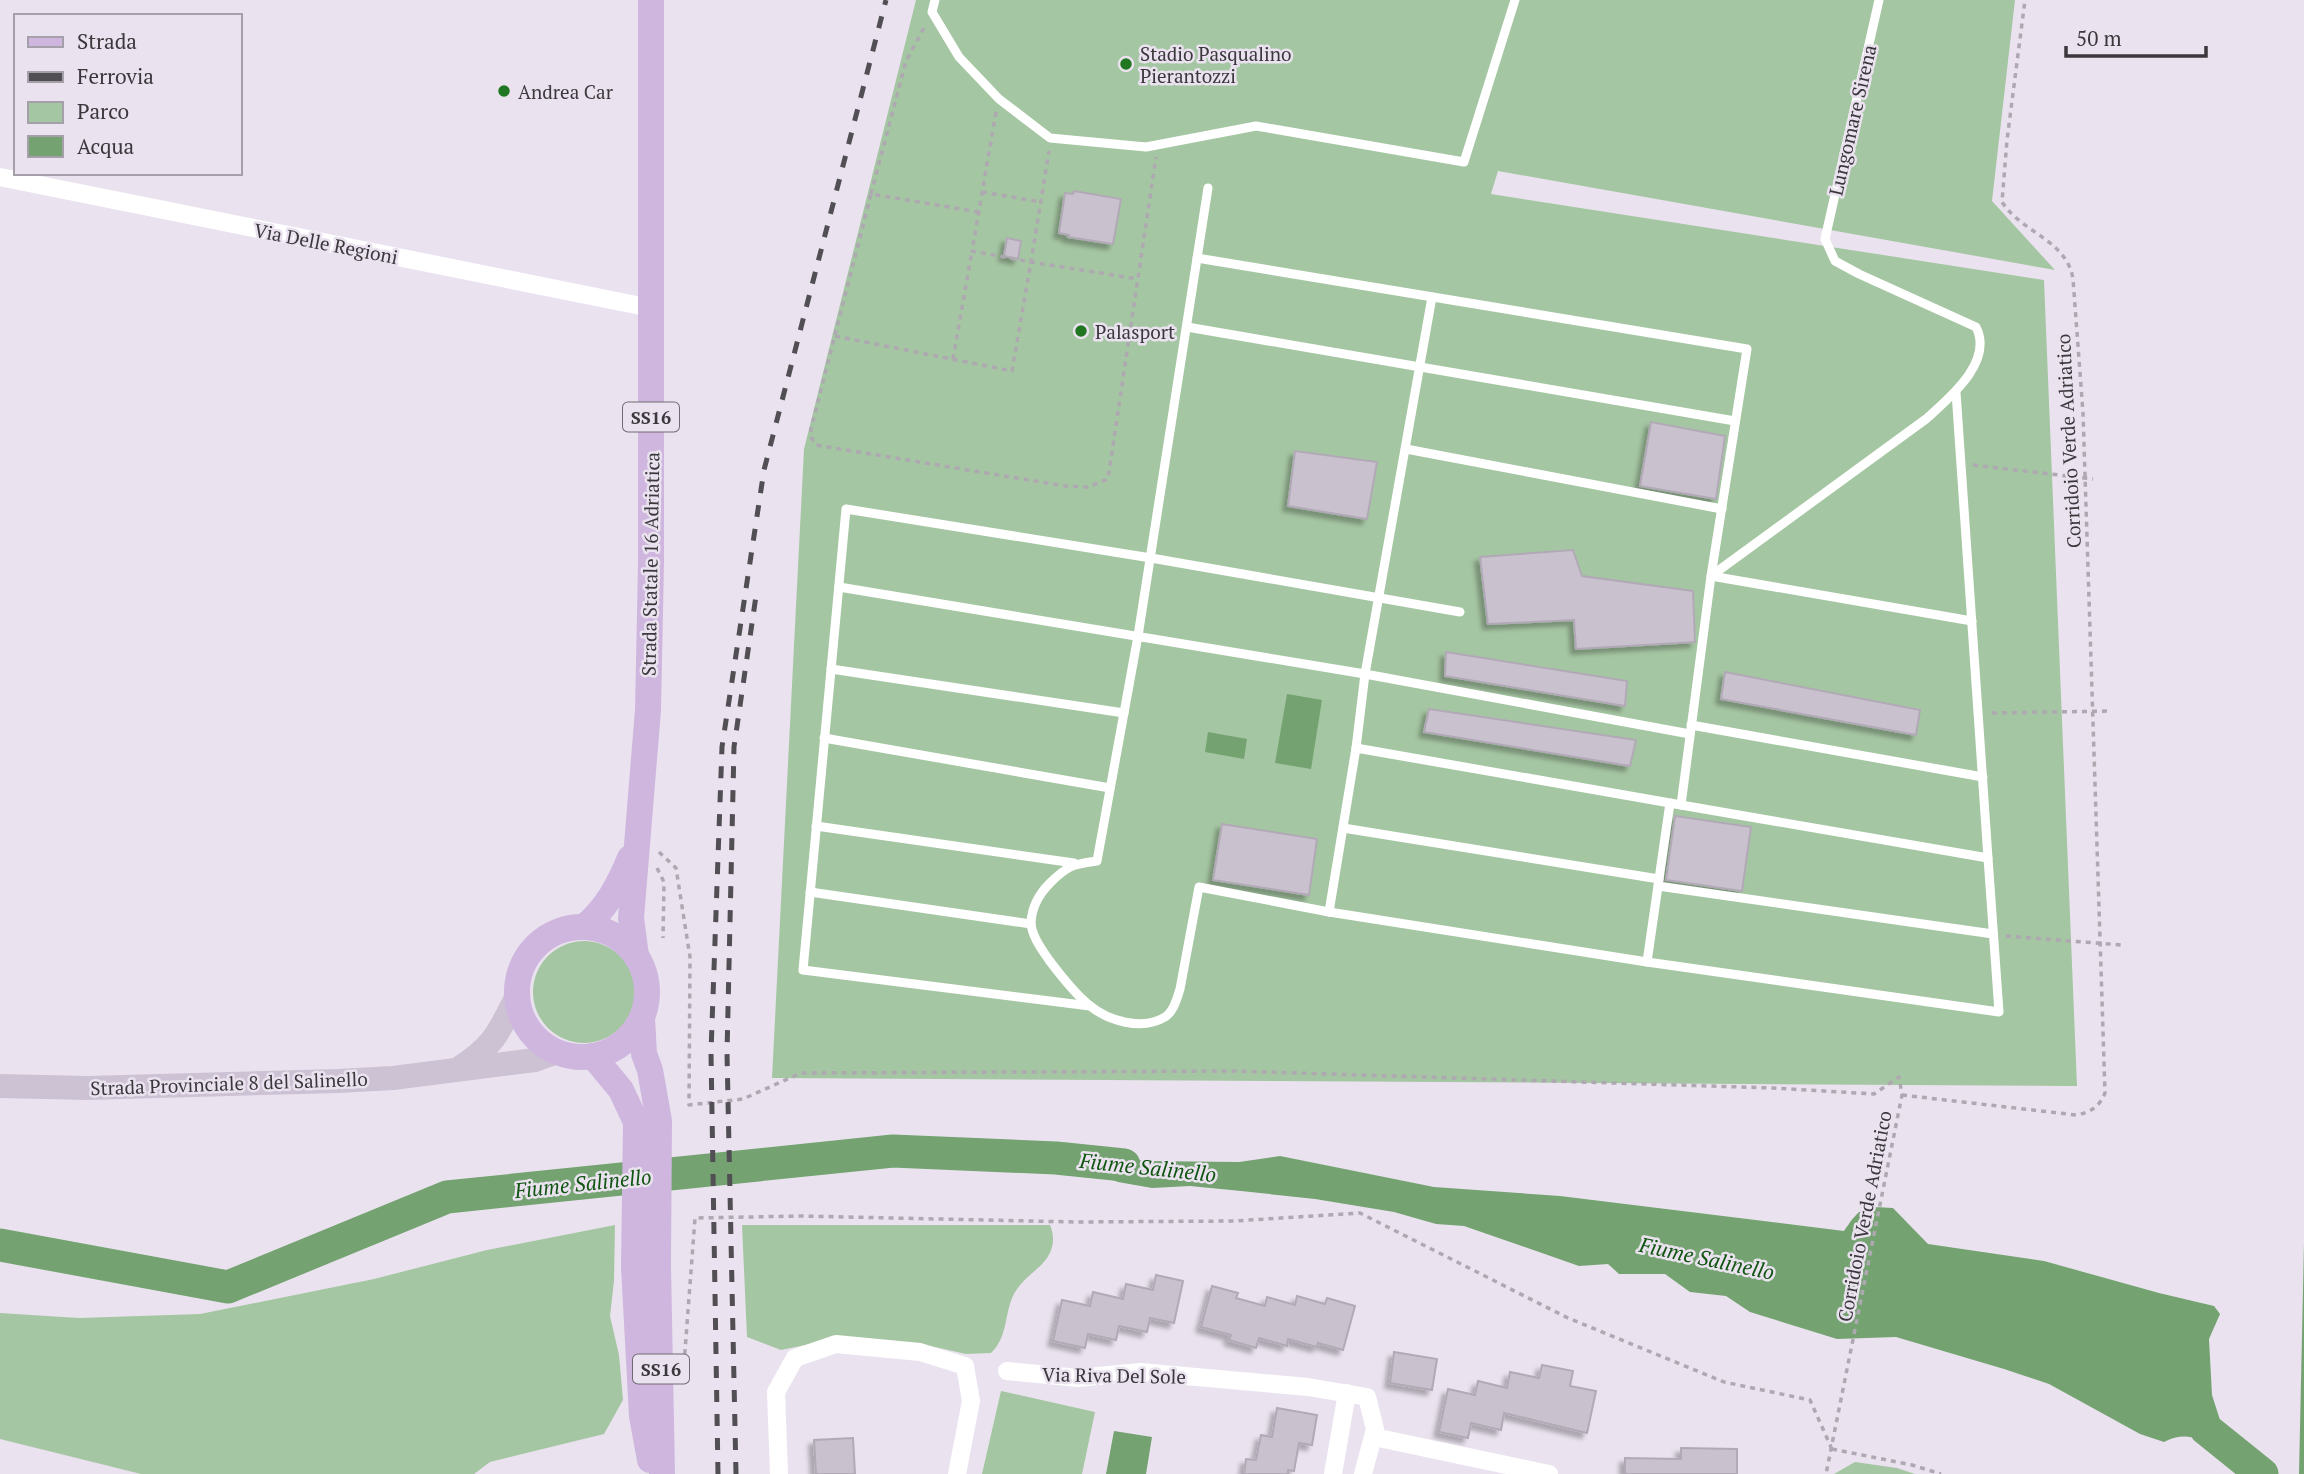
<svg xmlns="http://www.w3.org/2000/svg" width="2304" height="1474" font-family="'PT Serif',serif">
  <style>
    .green { fill: #a5c6a2 }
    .water { fill: #74a371 }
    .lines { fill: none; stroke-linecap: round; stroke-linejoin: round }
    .river { stroke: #74a371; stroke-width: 33 }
    .building { fill: #c9c2ce; stroke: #b1aab6; stroke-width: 2; filter: url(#shadow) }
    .path { stroke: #aea8b1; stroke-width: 3.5; stroke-dasharray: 5 5; stroke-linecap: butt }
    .service { stroke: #fff; stroke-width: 9 }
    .minor { stroke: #fff; stroke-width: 18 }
    .secondary { stroke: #cdc2d3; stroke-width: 24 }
    .primary { stroke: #cfb6df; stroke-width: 26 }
    .rail { stroke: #514e54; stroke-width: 5; stroke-dasharray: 12 12; stroke-linecap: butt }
    .poi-dot { fill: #207621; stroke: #eae3ef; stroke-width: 2.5 }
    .labels { text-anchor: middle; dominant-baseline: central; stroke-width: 5; stroke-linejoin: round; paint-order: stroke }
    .shield { fill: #eae3ef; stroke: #706b72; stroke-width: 2 }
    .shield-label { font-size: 18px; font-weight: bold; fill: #3b383d }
    .poi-label { font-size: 19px; fill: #3b383d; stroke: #eae3ef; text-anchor: start }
    .street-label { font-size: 19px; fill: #3b383d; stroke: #eae3ef }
    .water-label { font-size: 21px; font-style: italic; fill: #115512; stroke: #eae3ef }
  </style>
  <defs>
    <filter id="shadow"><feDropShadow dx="-5" dy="5" stdDeviation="2" flood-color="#0004"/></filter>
  </defs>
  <rect width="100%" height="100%" fill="#eae3ef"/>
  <g class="green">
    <polygon points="916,0 2015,0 1992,201 2055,270 1498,171 1491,194 2044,280 2077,1086 772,1078 804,449"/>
    <circle cx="584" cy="992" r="51"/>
    <polygon points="615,1225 614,1281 610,1316 619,1355 623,1400 604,1434 490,1462 474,1474 141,1474 0,1439 0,1313 79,1318 200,1314 374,1279 487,1250"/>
    <path d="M742,1225H1050C1053,1232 1054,1240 1052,1247C1047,1266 1028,1273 1017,1289C1003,1309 1010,1335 991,1353L966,1354L935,1347L872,1339H835L781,1350L747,1337Z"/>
    <polygon points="1001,1391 1095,1412 1082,1474 982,1474"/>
    <polygon points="1855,1462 1897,1468 1915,1474 1834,1474"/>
  </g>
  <g class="water">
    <polygon points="1287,694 1322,700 1311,769 1275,763"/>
    <polygon points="1208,732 1247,739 1244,759 1205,752"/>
    <path d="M1077,1152L1147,1161L1239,1162L1280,1156L1434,1187L1560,1196L1844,1231C1861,1206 1863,1206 1893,1208L1928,1244L2044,1261L2159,1293L2214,1306L2220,1314L2209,1339L2212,1395L2220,1420L2246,1452L2237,1467C2214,1448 2194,1426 2164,1442L2140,1434L2049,1384L2004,1369L1896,1337L1837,1339L1750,1312L1726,1296L1690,1292L1665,1274H1619L1608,1264L1579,1266L1464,1226L1436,1224L1394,1212L1315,1199L1241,1191L1190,1186L1152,1188L1118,1182L1080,1168Z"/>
    <polygon points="2304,1243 2304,1474 2299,1474"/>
    <polygon points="1114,1431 1152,1437 1146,1474 1106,1474"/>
  </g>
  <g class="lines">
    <g class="river">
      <polyline points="0,1245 228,1287 447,1197 893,1151 1056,1158 1124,1165"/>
      <polyline points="2206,1429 2262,1474"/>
    </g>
  </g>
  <g class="building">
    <polygon points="1074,191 1121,199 1113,244 1068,237 1069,235 1059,233 1065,193 1073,194"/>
    <polygon points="1007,238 1021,241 1018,259 1004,256"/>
    <polygon points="1651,422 1725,436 1716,499 1640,486"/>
    <polygon points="1295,451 1377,462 1367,519 1288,506"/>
    <polygon points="1573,550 1582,576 1693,591 1695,642 1576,649 1574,620 1488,624 1480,557"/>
    <polygon points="1446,652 1627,681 1625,706 1445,676"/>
    <polygon points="1725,672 1920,710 1916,735 1721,699"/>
    <polygon points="1429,709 1636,740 1630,766 1424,732"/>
    <polygon points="1675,816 1751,827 1742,891 1666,880"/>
    <polygon points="1222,824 1317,839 1309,895 1213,880"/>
    <polygon points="1156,1275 1183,1281 1174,1323 1150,1318 1147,1332 1119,1326 1116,1340 1088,1334 1085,1348 1053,1341 1062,1300 1090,1306 1093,1292 1123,1299 1126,1284 1153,1290"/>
    <polygon points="1212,1286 1238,1293 1236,1298 1265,1306 1267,1297 1295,1305 1297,1296 1325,1304 1327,1298 1355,1306 1343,1350 1318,1343 1317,1347 1288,1339 1287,1346 1259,1338 1256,1348 1229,1340 1231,1335 1201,1327"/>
    <polygon points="1394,1352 1437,1359 1432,1390 1390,1383"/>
    <polygon points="1542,1365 1573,1371 1570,1386 1596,1391 1587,1433 1504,1413 1501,1430 1471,1423 1468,1438 1439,1432 1448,1389 1475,1395 1478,1381 1507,1388 1510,1372 1539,1378"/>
    <polygon points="1277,1408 1317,1415 1312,1445 1299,1443 1294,1471 1288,1470 1288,1474 1244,1474 1246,1459 1256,1460 1261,1435 1272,1437"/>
    <polygon points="853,1438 855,1474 816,1474 814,1440"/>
    <polygon points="1681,1448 1737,1449 1737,1474 1625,1474 1625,1458 1681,1459"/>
  </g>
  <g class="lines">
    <g class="path">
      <polyline points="996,112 972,251 1031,262 1049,151"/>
      <polyline points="982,192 1041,202"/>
      <polyline points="871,194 906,61 926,24"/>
      <polyline points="979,212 871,194 811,429 811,437 816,445 1065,486 1088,487 1108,479 1156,157"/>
      <polyline points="835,336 1012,371 1031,262 1138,279"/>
      <polyline points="953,359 972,251"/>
      <polyline points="1973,465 2093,479"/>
      <polyline points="1992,713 2112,711"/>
      <polyline points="659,852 676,868 690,957 689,1105 743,1099 801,1073 1233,1071 1773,1088 1874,1094 1899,1077 1902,1095 1826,1474"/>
      <polyline points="657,868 664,882 663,938"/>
      <polyline points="2006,936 2122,945"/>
      <path d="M1902,1095L2076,1115C2090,1113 2100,1106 2105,1093L2083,413L2073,279C2067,240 2022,233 2002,202L2007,140L2025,0"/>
      <polyline points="684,1364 695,1218 801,1216 1076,1222 1234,1221 1360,1213 1568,1318 1724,1382 1810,1400 1831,1447"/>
      <polyline points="1832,1449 1912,1465 1941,1474"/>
    </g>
    <g class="service">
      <polyline points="935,0 932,12 959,57 999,99 1050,138 1146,147 1256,126 1464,162 1515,0"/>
      <path d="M1879,0L1825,239L1835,261L1859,274L1976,327C1994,362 1949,398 1926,419L1711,576L1681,805L1988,858L1956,392"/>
      <path d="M1208,188L1138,636L1097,861C1073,864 1067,866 1050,883C1040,893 1032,907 1031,922C1031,935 1042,950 1049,960C1061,976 1074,993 1089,1005C1108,1021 1142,1031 1165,1017C1174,1011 1177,998 1180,989L1199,887L1329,912L1647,962"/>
      <polyline points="1197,258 1747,349 1711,576 1972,621"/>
      <polyline points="1432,297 1365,674 1690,734"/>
      <polyline points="1187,327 1735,421"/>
      <polyline points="1406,449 1722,509"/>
      <polyline points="839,587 1365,674 1356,748"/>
      <polyline points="831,669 1124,713"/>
      <polyline points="1691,725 1983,777"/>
      <polyline points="824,738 1110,788"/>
      <polyline points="1681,805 1670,803 1647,962 1999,1012 1988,858"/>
      <polyline points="816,826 1074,863"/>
      <polyline points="1343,828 1659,879"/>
      <polyline points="1658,886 1993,934"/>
      <polyline points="810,892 1031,924"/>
      <polyline points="1329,912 1356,748 1670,803"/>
      <polyline points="1090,1006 803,970 846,509 1151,558 1460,612"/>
    </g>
    <g class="minor">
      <polyline points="0,177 651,308"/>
      <polyline points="1007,1371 1078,1378 1140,1372 1308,1387 1367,1397 1375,1429 1363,1474"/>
      <polyline points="1374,1437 1549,1474"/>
      <polyline points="779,1474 776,1392 795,1358 836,1344 920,1352 965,1366 971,1401 957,1474"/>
      <polyline points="1333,1474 1347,1393"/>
    </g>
    <g class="secondary">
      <path d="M458,1069C495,1045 498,1033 517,996"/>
      <polyline points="0,1086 87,1088 338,1081 393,1078 535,1060 557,1052"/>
    </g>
    <g class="primary">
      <path d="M584,927C606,909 619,885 630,858"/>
      <circle cx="582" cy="992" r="65"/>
      <polyline points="636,956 631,918 648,710 651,563 651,0"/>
      <polyline points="642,1018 644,1054 650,1070 659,1121 658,1265 662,1474"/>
      <polyline points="593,1056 621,1090 636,1122 634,1267 642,1416 650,1460"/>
    </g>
    <g class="rail">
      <polyline points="718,1474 711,1052 722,747 764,470 886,0"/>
      <polyline points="736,1474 727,1053 734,747 757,589"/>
    </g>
  </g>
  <g class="poi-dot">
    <circle cx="1126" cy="64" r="7"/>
    <circle cx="504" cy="91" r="7"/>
    <circle cx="1081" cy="331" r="7"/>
  </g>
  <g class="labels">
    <g class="shield">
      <rect x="623" y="402.5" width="56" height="29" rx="5"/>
      <rect x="633" y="1354.5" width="56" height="29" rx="5"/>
    </g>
    <g class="shield-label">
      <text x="651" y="417">SS16</text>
      <text x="661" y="1369">SS16</text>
    </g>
    <g class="poi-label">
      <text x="1140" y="53">Stadio Pasqualino<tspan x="1140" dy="22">Pierantozzi</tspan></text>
      <text x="518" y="91">Andrea Car</text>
      <text x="1095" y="331">Palasport</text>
    </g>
    <g class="street-label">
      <text transform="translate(1852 120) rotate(-77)">Lungomare Sirena</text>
      <text transform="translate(326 243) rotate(11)">Via Delle Regioni</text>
      <text transform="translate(2068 441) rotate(-93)">Corridoio Verde Adriatico</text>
      <text transform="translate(650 564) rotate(-89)">Strada Statale 16 Adriatica</text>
      <text transform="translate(229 1083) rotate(-2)">Strada Provinciale 8 del Salinello</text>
      <text transform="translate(1864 1216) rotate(-79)">Corridoio Verde Adriatico</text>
      <text transform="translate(1114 1375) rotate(1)">Via Riva Del Sole</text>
    </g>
    <g class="water-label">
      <text transform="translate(1148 1167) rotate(6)">Fiume Salinello</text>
      <text transform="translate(583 1183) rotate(-6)">Fiume Salinello</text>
      <text transform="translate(1707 1258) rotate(12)">Fiume Salinello</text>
    </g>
  </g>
  <rect x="14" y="14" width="228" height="161" fill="#eae3ef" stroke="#a49fa8" stroke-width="2"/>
  <rect x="28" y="37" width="35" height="10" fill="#cfb6df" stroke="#a49fa8" stroke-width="2"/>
  <text x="77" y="49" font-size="21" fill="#3b383d">Strada</text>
  <rect x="28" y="72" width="35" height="10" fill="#514e54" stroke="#a49fa8" stroke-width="2"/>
  <text x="77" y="84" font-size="21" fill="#3b383d">Ferrovia</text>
  <rect x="28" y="102" width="35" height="21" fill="#a5c6a2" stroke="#a49fa8" stroke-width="2"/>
  <text x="77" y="119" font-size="21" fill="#3b383d">Parco</text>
  <rect x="28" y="136" width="35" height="21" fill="#74a371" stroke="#a49fa8" stroke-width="2"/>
  <text x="77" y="154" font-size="21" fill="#3b383d">Acqua</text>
  <path d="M2066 46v10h140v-10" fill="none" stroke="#3b383d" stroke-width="3.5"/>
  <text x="2076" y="46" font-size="21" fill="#3b383d" stroke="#eae3ef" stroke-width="5" paint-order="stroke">50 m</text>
</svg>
